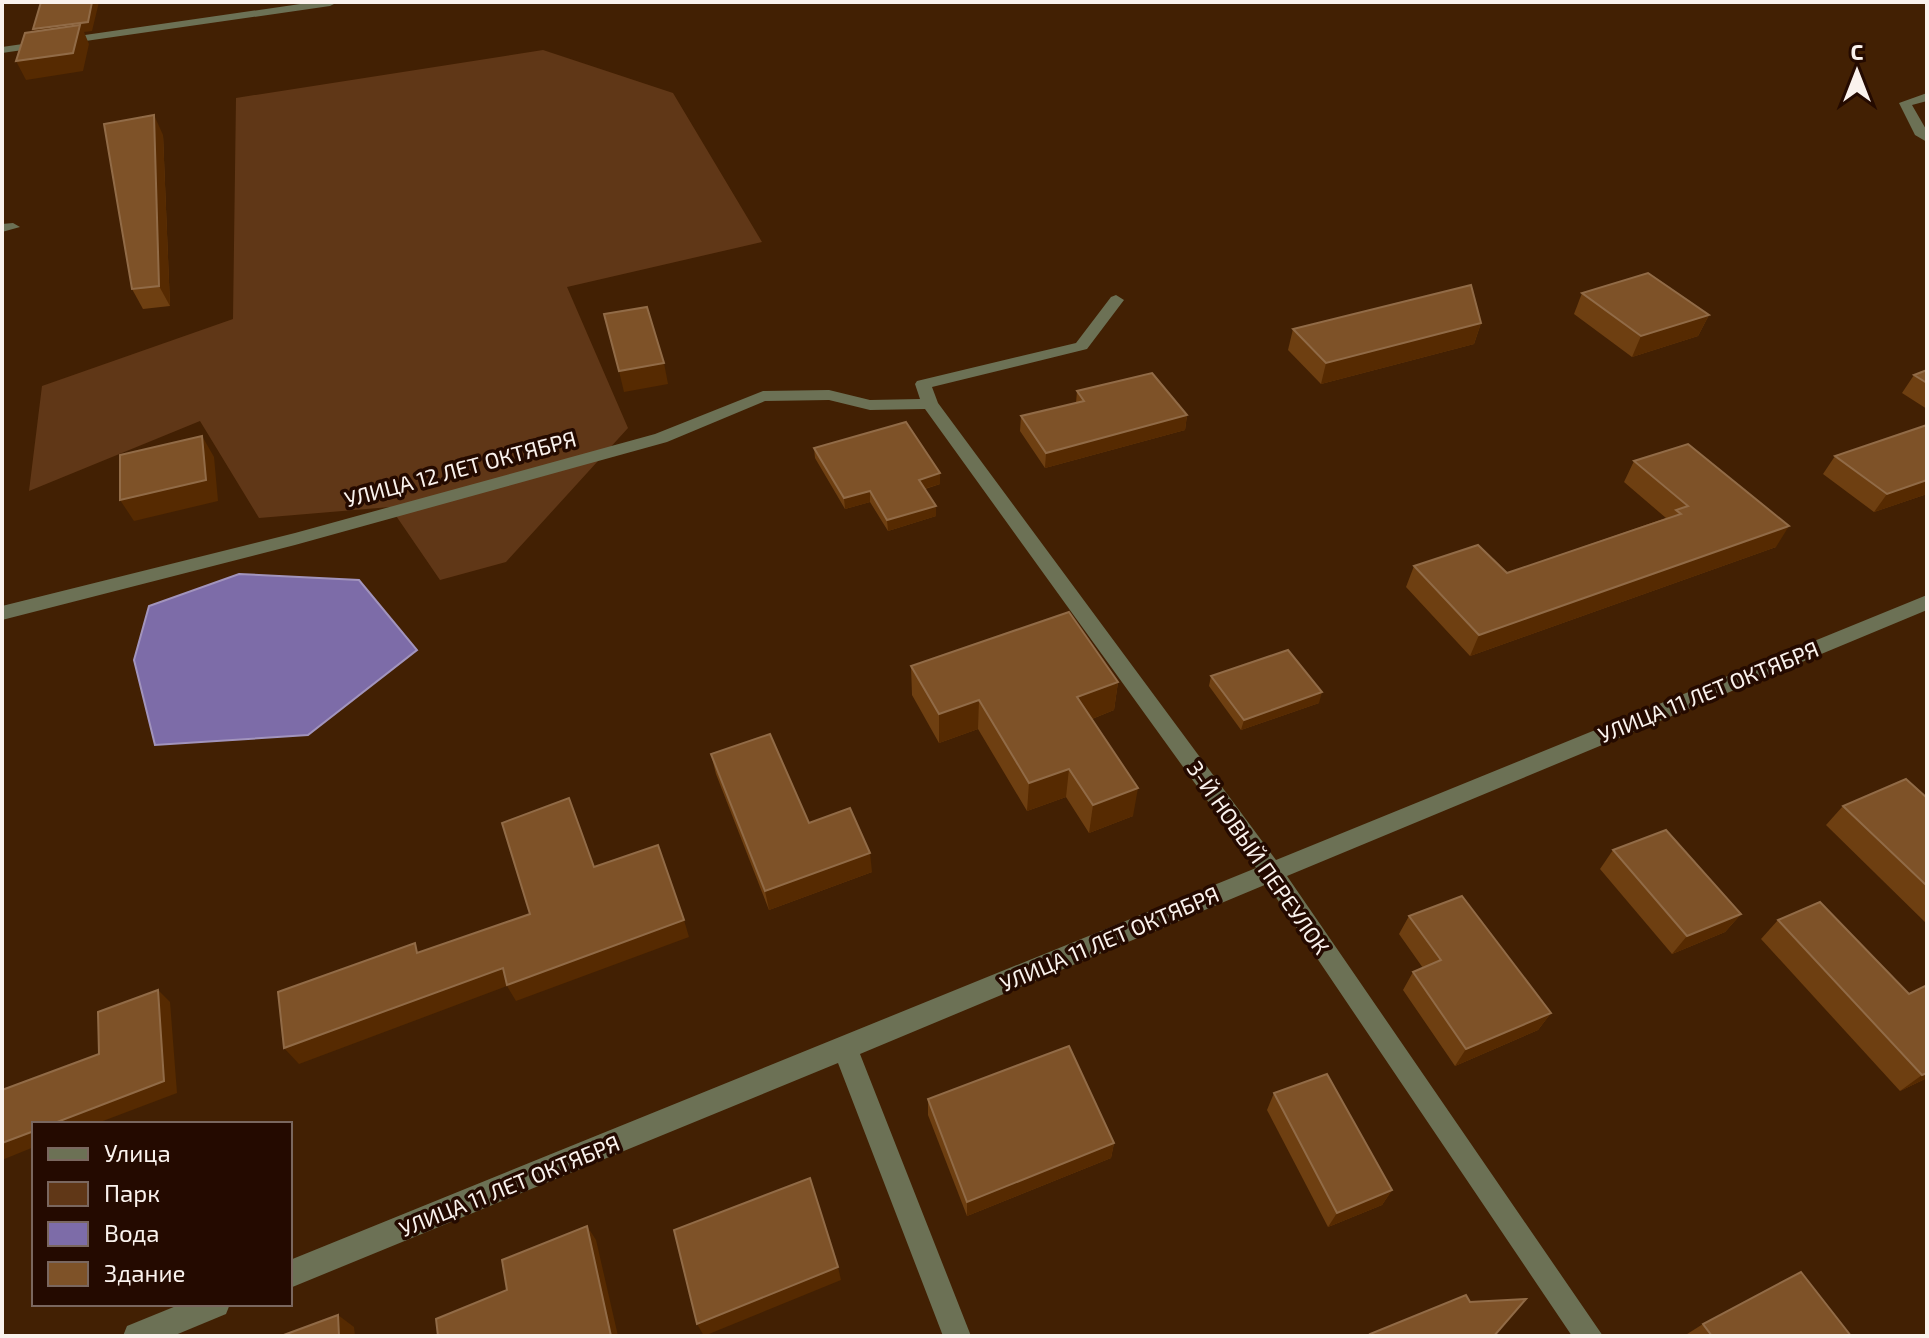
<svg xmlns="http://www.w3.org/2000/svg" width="1929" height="1338" font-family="'Exo 2',sans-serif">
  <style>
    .green { fill: #603717 }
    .water { fill: #7d6ca8; stroke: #a294bd; stroke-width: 2 }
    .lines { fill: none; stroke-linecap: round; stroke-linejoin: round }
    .street { fill: #6c7155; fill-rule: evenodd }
    .wall { fill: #6e3f11 }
    .shaded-wall { fill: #562a01 }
    .building { fill: #7e5228; stroke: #916b47; stroke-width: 2 }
    .labels { text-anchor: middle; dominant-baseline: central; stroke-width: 7; stroke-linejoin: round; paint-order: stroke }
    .street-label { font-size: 22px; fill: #faf2ed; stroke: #240a00 }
  </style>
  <rect width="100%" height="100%" fill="#422003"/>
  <polygon class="green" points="543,50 673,93 762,242 567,287 628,428 506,562 440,580 390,507 259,518 200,421 29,491 42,386 233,319 236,98"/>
  <polygon class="water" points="239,574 359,580 417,650 308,735 155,745 134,660 149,606"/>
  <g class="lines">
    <g class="street">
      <polygon points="314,2 336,3 330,6 2,53 2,47"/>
      <polygon points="1927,93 1927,101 1912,105 1927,131 1927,142 1915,135 1899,103"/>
      <polygon points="2,224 13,223 20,227 2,232"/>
      <polygon points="1116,295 1124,300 1087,349 932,387 938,403 1276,860 1927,595 1927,610 1287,876 1603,1336 1572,1336 1267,884 860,1054 971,1336 943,1336 838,1063 290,1288 290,1260 1256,868 925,409 870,410 829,400 765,401 667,442 295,545 2,620 2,606 295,533 655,434 763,391 829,390 870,400 920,399 915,384 917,381 1076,343 1111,297"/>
      <polygon points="181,1304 230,1304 226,1314 173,1336 123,1336 127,1326"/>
    </g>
  </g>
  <g class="wall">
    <polygon points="163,135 170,306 143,309 132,289"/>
    <polygon points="1582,293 1709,315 1698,336 1632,357 1574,314"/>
    <polygon points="1481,323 1474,344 1321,384 1288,350 1293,329"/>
    <polygon points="1927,370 1927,409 1902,393 1914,375"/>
    <polygon points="1077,391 1187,415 1185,430 1045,468 1020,431 1021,416 1076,403"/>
    <polygon points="814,448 940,473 940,484 925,489 936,506 936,516 888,531 870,502 845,509 815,458"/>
    <polygon points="1835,456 1927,494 1874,512 1823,474"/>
    <polygon points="1634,461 1776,547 1470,656 1406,587 1414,566 1507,573 1666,518 1624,482"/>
    <polygon points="911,666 1118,682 1114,710 1092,719 1133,816 1089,833 1066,797 1027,811 978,729 939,743 912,695"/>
    <polygon points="1211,676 1319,703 1241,730 1209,686"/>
    <polygon points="711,754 809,823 872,872 769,910 716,774"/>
    <polygon points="1927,798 1927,924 1826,825 1843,806"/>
    <polygon points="1613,850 1741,914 1725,932 1672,954 1600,869"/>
    <polygon points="1409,916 1551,1013 1538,1030 1455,1066 1403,990 1413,972 1423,968 1399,934"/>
    <polygon points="1778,920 1927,1078 1900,1091 1761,939"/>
    <polygon points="1274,1093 1392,1190 1382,1205 1328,1227 1267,1110"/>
    <polygon points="928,1099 1114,1143 1111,1158 967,1216 928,1115"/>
    <polygon points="1703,1324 1851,1336 1684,1336"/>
  </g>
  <g class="shaded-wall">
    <polygon points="92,2 99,2 92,31 84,32 89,44 83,71 26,80 16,61 38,39 33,29"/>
    <polygon points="154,115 163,135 170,306 159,286"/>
    <polygon points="1709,315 1698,336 1632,357 1641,336"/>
    <polygon points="1481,323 1474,344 1321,384 1326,363"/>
    <polygon points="664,363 668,384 624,392 619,371"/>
    <polygon points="1187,415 1185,430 1045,468 1046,453"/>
    <polygon points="202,436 214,457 218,501 134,521 120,500"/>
    <polygon points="940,473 940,484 920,490 919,480"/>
    <polygon points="1927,480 1927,494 1874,512 1887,494"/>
    <polygon points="870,491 870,502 845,509 844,498"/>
    <polygon points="936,506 936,516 888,531 887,520"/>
    <polygon points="1789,526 1776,547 1470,656 1479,635"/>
    <polygon points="1118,682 1114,710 1074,726 1077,697"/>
    <polygon points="1322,692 1319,703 1241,730 1244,720"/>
    <polygon points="979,700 978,729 939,743 939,714"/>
    <polygon points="1069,769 1066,797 1027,811 1029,783"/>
    <polygon points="1138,788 1133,816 1089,833 1093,805"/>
    <polygon points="870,853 872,872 769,910 765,891"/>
    <polygon points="1741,914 1725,932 1672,954 1687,936"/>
    <polygon points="684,920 689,937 516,1001 507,986 299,1064 284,1048 503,968"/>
    <polygon points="158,990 170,1002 177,1093 95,1124 52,1124"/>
    <polygon points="1551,1013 1538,1030 1455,1066 1466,1049"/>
    <polygon points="1927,1073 1927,1078 1900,1091 1922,1075"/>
    <polygon points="34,1131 34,1147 2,1160 2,1143"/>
    <polygon points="1114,1143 1111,1158 967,1216 967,1202"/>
    <polygon points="1392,1190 1382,1205 1328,1227 1337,1213"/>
    <polygon points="587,1226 596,1240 618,1336 611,1336"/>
    <polygon points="838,1267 841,1280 704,1336 697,1324"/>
    <polygon points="338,1315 354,1327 355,1336 339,1336"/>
  </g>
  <g class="building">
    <polygon points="41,2 92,2 88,22 33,29"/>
    <polygon points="80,25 73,53 16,61 25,33"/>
    <polygon points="154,115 159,286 132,289 104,124"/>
    <polygon points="1648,273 1709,315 1641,336 1582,293"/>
    <polygon points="1471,285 1481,323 1326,363 1293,329"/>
    <polygon points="647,307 664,363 619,371 604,314"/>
    <polygon points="1927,370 1927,383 1914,375"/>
    <polygon points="1152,373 1187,415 1046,453 1021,416 1084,401 1077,391"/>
    <polygon points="906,422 940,473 919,480 936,506 887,520 870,491 844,498 814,448"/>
    <polygon points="1927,425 1927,480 1887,494 1835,456"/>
    <polygon points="202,436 206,480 120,500 120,455"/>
    <polygon points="1688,444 1789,526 1479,635 1414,566 1478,545 1507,573 1681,514 1676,510 1688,506 1634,461"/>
    <polygon points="1069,612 1118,682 1077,697 1138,788 1093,805 1069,769 1029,783 979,700 939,714 911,666"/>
    <polygon points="1288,650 1322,692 1244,720 1211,676"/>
    <polygon points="770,734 809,823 850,808 870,853 765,891 711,754"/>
    <polygon points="1906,779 1927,798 1927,886 1843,806"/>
    <polygon points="569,798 594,867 658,845 684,920 507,985 503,968 284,1048 278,992 415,943 417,953 530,914 502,823"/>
    <polygon points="1666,830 1741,914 1687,936 1613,850"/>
    <polygon points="1462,896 1551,1013 1466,1049 1413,972 1441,960 1409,916"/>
    <polygon points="1820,902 1909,994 1927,985 1927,1073 1922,1075 1778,920"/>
    <polygon points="158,990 164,1081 52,1124 34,1124 34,1131 2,1143 2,1090 99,1054 98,1012"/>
    <polygon points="1069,1046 1114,1143 967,1202 928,1099"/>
    <polygon points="1327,1074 1392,1190 1337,1213 1274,1093"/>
    <polygon points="810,1178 838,1267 697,1324 674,1230"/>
    <polygon points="587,1226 611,1336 438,1336 436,1319 507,1290 502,1260"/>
    <polygon points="1801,1272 1851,1336 1712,1336 1703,1324"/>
    <polygon points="1466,1295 1470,1302 1526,1299 1494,1336 1371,1336 1370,1334"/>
    <polygon points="338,1315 339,1336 281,1336"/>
  </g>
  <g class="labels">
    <g class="street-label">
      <text transform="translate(460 468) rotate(-15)">УЛИЦА 12 ЛЕТ ОКТЯБРЯ</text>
      <text transform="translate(1708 691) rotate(-22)">УЛИЦА 11 ЛЕТ ОКТЯБРЯ</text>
      <text transform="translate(1259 857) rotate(55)">3-Й НОВЫЙ ПЕРЕУЛОК</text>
      <text transform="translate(1109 938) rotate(-23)">УЛИЦА 11 ЛЕТ ОКТЯБРЯ</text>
      <text transform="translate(509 1185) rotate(-22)">УЛИЦА 11 ЛЕТ ОКТЯБРЯ</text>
    </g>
  </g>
  <rect width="1929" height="1338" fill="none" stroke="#faf2ed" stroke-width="8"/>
  <rect x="32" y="1122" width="260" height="184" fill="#240a00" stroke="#7a675f" stroke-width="2"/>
  <rect x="48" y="1148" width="40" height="12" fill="#6c7155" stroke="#7a675f" stroke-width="2"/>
  <text x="104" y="1162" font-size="24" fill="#faf2ed">Улица</text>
  <rect x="48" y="1182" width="40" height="24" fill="#603717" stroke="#7a675f" stroke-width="2"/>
  <text x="104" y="1202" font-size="24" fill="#faf2ed">Парк</text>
  <rect x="48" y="1222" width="40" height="24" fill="#7d6ca8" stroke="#7a675f" stroke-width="2"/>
  <text x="104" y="1242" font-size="24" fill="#faf2ed">Вода</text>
  <rect x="48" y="1262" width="40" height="24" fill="#7e5228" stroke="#7a675f" stroke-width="2"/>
  <text x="104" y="1282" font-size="24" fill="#faf2ed">Здание</text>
  <g transform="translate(1857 72)" stroke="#240a00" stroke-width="6" paint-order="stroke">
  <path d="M0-6L14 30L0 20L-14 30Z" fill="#faf2ed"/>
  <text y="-12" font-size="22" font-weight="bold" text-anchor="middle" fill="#faf2ed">С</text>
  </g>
</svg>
